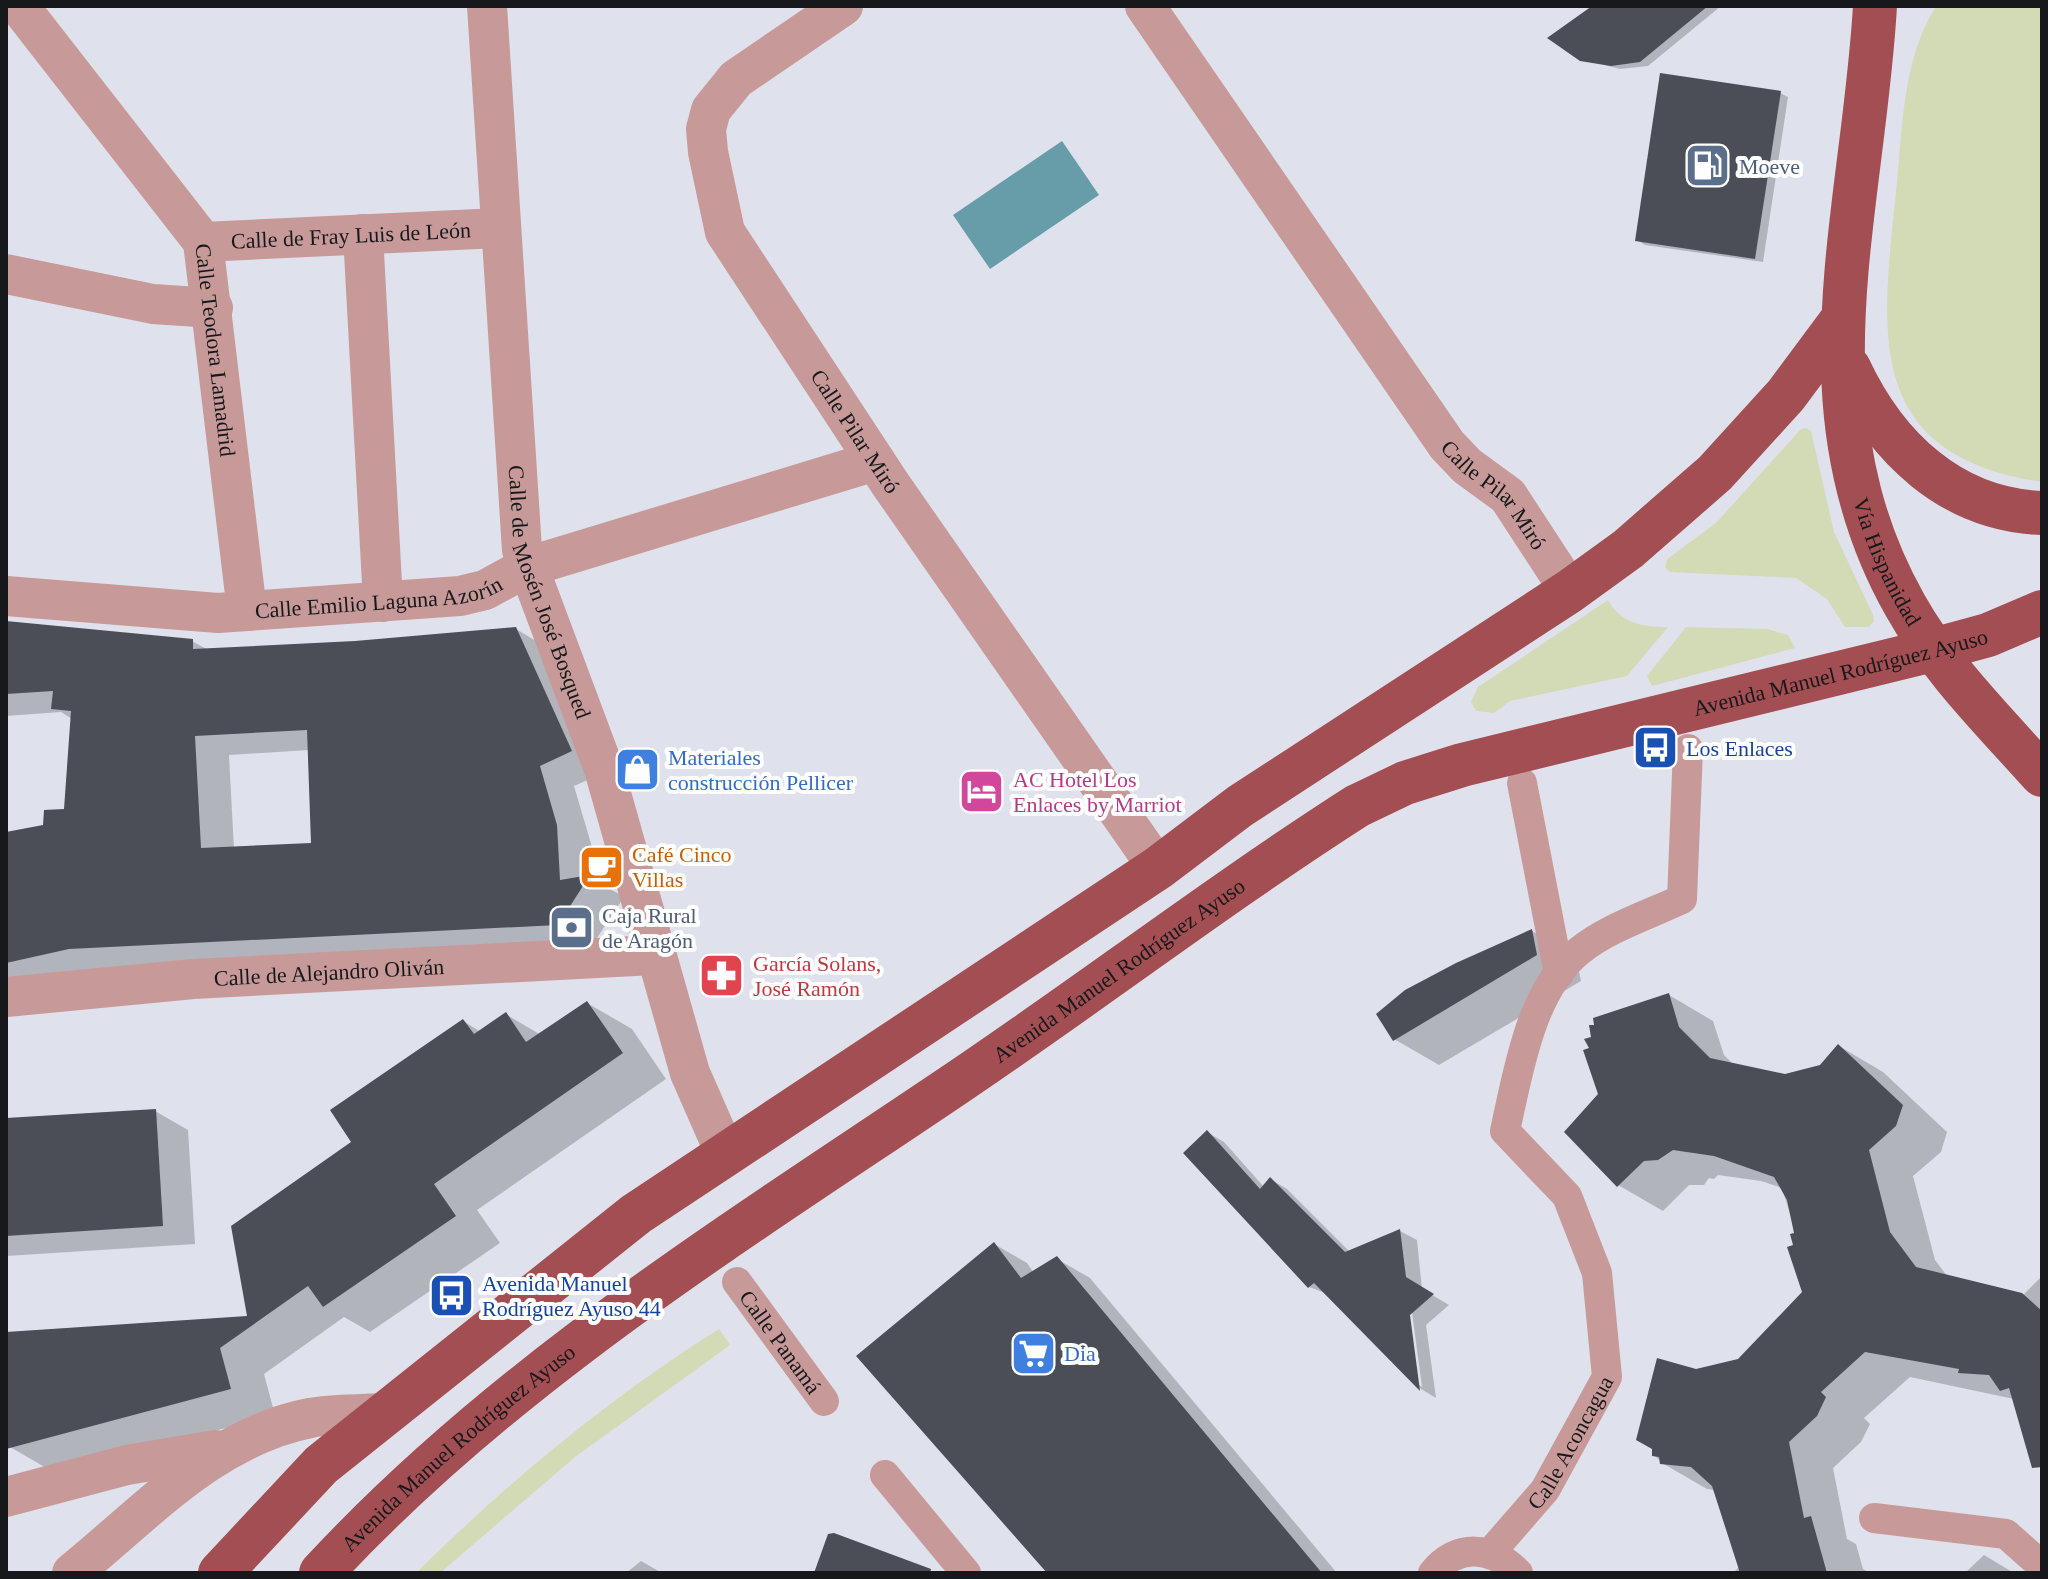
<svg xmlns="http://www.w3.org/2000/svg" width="2048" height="1579" font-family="'Times New Roman',serif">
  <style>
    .green { fill: #d3dab6 }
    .water { fill: #679da8 }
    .shadow { fill: #0003; fill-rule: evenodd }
    .building { fill: #4b4e56; fill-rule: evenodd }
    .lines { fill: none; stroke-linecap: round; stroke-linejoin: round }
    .pedestrian { stroke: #c79a99; stroke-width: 30 }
    .minor { stroke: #c79a99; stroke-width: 40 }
    .trunk { stroke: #a24e52; stroke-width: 44 }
    .labels { text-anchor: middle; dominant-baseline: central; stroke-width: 8; stroke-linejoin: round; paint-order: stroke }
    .service-label { font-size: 22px; fill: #4e5e75; stroke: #fff; text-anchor: start }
    .street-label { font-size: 22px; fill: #16181b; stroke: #fff }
    .transit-label { font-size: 22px; fill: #164399; stroke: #fff; text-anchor: start }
    .shop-label { font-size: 22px; fill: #366cbe; stroke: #fff; text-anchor: start }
    .hotel-label { font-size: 22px; fill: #b23c85; stroke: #fff; text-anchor: start }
    .food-label { font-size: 22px; fill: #c56008; stroke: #fff; text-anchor: start }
    .health-label { font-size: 22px; fill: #be3a42; stroke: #fff; text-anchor: start }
  </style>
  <rect width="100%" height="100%" fill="#dfe2ec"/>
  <g class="green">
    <path d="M1936,6H2042V482C1857,454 1883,325 1897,182C1903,122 1903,59 1936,6Z"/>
    <polygon points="1806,428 1811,431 1834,532 1873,615 1874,621 1869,627 1845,627 1827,599 1796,578 1670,572 1665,567 1667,559 1716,523 1801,429"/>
    <path d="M1608,600C1621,624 1643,627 1668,627L1627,676L1510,701L1494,713L1476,711L1471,702L1478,687Z"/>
    <polygon points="1686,627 1767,629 1788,635 1795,648 1652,686 1647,676"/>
    <path d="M719,1329L730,1345L575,1457L440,1573H416C508,1482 609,1398 719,1329Z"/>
  </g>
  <polygon class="water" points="1062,141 1099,195 990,269 953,215"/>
  <g class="shadow">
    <polygon points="1595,6 1721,6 1648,66 1620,69 1581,59"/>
    <polygon points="1780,93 1788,97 1763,262 1645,245 1637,240"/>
    <path d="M6,624L192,641L208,650L355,643L516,629L551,650L606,772L574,786L592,847L593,879L624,897L593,944L6,989V834L45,827L66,811L72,719L61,712L6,716ZM309,750L313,845L234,849L229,755Z"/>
    <polygon points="1532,931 1576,957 1581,981 1439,1065 1394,1039"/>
    <polygon points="1669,995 1713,1021 1724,1055 1734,1065 1785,1076 1821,1067 1839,1046 1883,1072 1947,1132 1941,1152 1913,1176 1935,1260 1948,1277 2022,1296 2042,1276 2042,1439 2014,1399 1910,1377 1864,1418 1870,1424 1861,1442 1833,1468 1847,1539 1856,1544 1863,1569 1870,1573 1733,1573 1740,1566 1715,1490 1707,1489 1662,1463 1654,1455 1696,1371 1739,1360 1804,1293 1796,1234 1782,1188 1761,1181 1718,1175 1714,1179 1709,1178 1704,1185 1689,1185 1663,1211 1618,1185 1600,1095"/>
    <polygon points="587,1003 632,1029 666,1079 477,1210 500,1243 370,1332 344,1317 264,1374 275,1415 55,1473 10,1447 6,1431 6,1333 249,1318 354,1142 463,1021 481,1032 507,1015 541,1035"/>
    <polygon points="155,1111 188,1130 195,1244 6,1256 6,1120"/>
    <path d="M1207,1132L1224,1142L1264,1187L1270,1179L1287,1189L1350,1252L1400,1231L1417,1240L1422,1289L1449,1305L1426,1325L1436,1398L1421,1389L1328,1294L1309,1287ZM1407,1305H1411L1422,1387L1417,1383Z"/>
    <polygon points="994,1244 1027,1263 1034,1273 1057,1259 1090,1278 1337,1573 1049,1573"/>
    <polygon points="1984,1555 2014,1573 1965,1573"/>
    <polygon points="641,1561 662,1573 626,1573"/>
  </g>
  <g class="building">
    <polygon points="1592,6 1708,6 1640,62 1611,66 1580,61 1547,38"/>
    <polygon points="1660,73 1781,91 1755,259 1635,241"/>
    <path d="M6,621L193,639V649L355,641L516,627L572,751L540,766L557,825L560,880L590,875L558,925L69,949L6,963V832L43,825L44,810L64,809L71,711L51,709L53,691L6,694ZM307,730L311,843L201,848L195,736Z"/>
    <polygon points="1532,929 1537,955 1393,1041 1376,1014 1405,990 1456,963"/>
    <polygon points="1669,993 1679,1027 1710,1058 1785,1074 1820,1065 1838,1044 1903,1105 1896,1126 1869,1150 1890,1232 1916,1267 2022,1293 2042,1311 2042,1467 2032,1468 2009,1388 2000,1391 1989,1375 1958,1373 1959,1369 1865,1352 1821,1392 1826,1397 1817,1416 1789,1442 1804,1518 1811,1516 1827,1573 1740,1573 1712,1486 1691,1467 1660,1464 1659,1457 1652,1456 1652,1449 1636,1440 1657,1358 1696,1369 1738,1359 1802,1292 1787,1247 1793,1245 1790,1234 1794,1233 1787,1200 1774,1177 1714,1156 1673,1150 1658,1160 1644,1161 1617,1187 1564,1132 1598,1094 1583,1050 1589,1048 1584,1039 1591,1037 1589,1025 1594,1025 1593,1018"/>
    <polygon points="587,1001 623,1053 434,1184 456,1216 323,1307 308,1286 220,1348 231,1389 6,1449 6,1332 247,1316 231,1226 351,1142 330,1110 463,1019 474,1034 506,1012 526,1042"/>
    <polygon points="156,1109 163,1226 6,1236 6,1118"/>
    <polygon points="1207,1130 1260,1189 1270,1177 1345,1252 1400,1229 1406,1277 1434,1294 1410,1315 1420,1391 1314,1283 1308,1288 1183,1153"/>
    <polygon points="994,1242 1021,1278 1057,1256 1322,1573 1047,1573 856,1356"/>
    <polygon points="834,1533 931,1569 930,1573 814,1573 828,1534"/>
  </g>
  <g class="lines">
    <g class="pedestrian">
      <polyline points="1522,783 1559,974"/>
      <path id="s1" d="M737,1282L824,1401"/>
      <polyline points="885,1475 966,1573"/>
      <polyline points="1874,1518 2006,1534 2042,1566"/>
      <path id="s2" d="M1491,1552L1545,1490L1607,1377L1597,1273L1567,1196L1505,1131C1518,1073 1530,992 1578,952C1607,928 1648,915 1682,899L1688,749"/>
      <path d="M1433,1573C1458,1543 1492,1546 1518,1573"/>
    </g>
    <g class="minor">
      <path id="s3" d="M19,6L203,242L247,611"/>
      <path id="s4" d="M487,6L522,550L604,769L690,1073L726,1155"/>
      <path id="s5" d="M843,6L736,79L711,110L706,129L708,152L725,232L891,485L1158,868"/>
      <path id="s6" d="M1145,6L1447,445L1467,466L1508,496L1570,591"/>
      <polyline points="363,234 383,602"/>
      <path id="s7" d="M203,242L499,228"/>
      <polyline points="6,274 153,304 213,308"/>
      <path id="s8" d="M6,596L218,613L460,596L485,590L527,567L875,461"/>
      <path id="s9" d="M6,997L193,979L654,955"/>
      <polyline points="6,1497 127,1465 216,1450"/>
      <path d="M72,1573C146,1513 213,1437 310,1418C334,1413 360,1415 384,1413"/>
    </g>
    <g class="trunk">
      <path id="s10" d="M1875,6C1863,214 1794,409 1905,605C1940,668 1994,721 2042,775"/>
      <path d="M1849,368C1886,447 1951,510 2042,513"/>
      <polyline points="220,1573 321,1465 636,1214 1158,868 1240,806 1570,591 1628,549 1715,473 1786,395 1841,321"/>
      <path id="s11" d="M321,1573C503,1376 730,1236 951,1087C1088,995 1218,895 1357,806L1405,783L1462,765L1933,650L1988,635L2042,612"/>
    </g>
  </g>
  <defs>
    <symbol id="fuel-square" viewBox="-11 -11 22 22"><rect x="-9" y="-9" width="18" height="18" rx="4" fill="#5c6f8a" stroke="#fff"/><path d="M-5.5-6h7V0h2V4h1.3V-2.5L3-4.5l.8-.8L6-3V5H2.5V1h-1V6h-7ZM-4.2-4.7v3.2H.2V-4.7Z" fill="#fff"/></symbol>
    <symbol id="bus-square" viewBox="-11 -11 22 22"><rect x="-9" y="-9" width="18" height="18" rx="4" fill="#1a4fb4" stroke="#fff"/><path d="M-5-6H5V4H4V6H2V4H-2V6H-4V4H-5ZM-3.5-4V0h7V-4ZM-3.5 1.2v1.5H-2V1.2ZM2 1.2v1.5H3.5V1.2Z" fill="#fff"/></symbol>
    <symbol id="shop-square" viewBox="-11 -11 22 22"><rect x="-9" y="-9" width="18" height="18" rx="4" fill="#3f7fe0" stroke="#fff"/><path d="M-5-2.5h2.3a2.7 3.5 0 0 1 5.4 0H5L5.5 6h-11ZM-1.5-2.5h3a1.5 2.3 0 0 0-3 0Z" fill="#fff"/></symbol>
    <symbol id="hotel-square" viewBox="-11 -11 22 22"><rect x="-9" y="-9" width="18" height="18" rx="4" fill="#d1479c" stroke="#fff"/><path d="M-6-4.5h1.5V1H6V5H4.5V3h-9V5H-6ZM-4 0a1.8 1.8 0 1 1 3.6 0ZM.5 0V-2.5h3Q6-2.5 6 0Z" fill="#fff"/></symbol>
    <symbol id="cafe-square" viewBox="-11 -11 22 22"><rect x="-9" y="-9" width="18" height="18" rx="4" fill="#e8710a" stroke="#fff"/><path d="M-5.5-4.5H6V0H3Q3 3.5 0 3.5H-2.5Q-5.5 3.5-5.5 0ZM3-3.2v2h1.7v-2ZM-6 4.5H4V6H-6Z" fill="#fff"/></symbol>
    <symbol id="bank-square" viewBox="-11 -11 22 22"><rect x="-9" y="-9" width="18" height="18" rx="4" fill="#5c6f8a" stroke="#fff"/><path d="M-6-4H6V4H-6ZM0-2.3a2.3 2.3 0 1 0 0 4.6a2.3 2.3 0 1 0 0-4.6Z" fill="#fff"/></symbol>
    <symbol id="pharmacy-square" viewBox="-11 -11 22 22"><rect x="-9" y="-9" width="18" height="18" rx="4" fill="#e0444e" stroke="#fff"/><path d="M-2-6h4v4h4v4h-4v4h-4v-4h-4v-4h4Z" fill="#fff"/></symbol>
    <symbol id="supermarket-square" viewBox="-11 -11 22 22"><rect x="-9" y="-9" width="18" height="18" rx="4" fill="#3f7fe0" stroke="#fff"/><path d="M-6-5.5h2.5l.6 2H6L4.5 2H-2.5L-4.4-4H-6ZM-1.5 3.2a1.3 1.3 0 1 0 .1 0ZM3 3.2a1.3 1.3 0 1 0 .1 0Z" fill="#fff"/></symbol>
  </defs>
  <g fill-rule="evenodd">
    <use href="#fuel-square" x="1682" y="140" width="51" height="51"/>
    <use href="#bus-square" x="1630" y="722" width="51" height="51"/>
    <use href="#shop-square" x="612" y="744" width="51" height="51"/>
    <use href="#hotel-square" x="956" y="766" width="51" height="51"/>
    <use href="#cafe-square" x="576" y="842" width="51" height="51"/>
    <use href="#bank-square" x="546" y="902" width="51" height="51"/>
    <use href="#pharmacy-square" x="696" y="950" width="51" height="51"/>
    <use href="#bus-square" x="426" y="1270" width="51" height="51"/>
    <use href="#supermarket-square" x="1008" y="1328" width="51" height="51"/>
  </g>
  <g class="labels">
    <g class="service-label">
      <text x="1739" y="166">Moeve</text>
      <text x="602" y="915">Caja Rural<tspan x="602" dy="25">de Aragón</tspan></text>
    </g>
    <g class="street-label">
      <text stroke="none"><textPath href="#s7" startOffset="148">Calle de Fray Luis de León</textPath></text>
      <text stroke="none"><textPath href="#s3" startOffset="408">Calle Teodora Lamadrid</textPath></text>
      <text stroke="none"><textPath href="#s5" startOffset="532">Calle Pilar Miró</textPath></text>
      <text stroke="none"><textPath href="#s6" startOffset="602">Calle Pilar Miró</textPath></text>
      <text stroke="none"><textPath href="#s10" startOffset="564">Vía Hispanidad</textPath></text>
      <text stroke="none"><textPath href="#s4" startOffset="592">Calle de Mosén José Bosqued</textPath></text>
      <text stroke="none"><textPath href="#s8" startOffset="374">Calle Emilio Laguna Azorín</textPath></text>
      <text stroke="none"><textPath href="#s11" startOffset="1794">Avenida Manuel Rodríguez Ayuso</textPath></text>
      <text stroke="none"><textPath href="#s11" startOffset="1002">Avenida Manuel Rodríguez Ayuso</textPath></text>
      <text stroke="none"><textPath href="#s9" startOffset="324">Calle de Alejandro Oliván</textPath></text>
      <text stroke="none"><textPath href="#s1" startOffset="74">Calle Panamá</textPath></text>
      <text stroke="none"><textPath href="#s2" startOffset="136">Calle Aconcagua</textPath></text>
      <text stroke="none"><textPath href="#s11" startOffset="186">Avenida Manuel Rodríguez Ayuso</textPath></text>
    </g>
    <g class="transit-label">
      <text x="1686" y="748">Los Enlaces</text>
      <text x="482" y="1283">Avenida Manuel<tspan x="482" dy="25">Rodríguez Ayuso 44</tspan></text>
    </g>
    <g class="shop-label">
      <text x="668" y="757">Materiales<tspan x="668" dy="25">construcción Pellicer</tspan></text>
      <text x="1064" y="1353">Dia</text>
    </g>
    <g class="hotel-label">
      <text x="1013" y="779">AC Hotel Los<tspan x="1013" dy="25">Enlaces by Marriot</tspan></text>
    </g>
    <g class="food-label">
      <text x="632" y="854">Café Cinco<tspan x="632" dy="25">Villas</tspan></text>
    </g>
    <g class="health-label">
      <text x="753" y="963">García Solans,<tspan x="753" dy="25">José Ramón</tspan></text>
    </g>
  </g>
  <rect width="2048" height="1579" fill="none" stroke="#16181b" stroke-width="16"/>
</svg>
